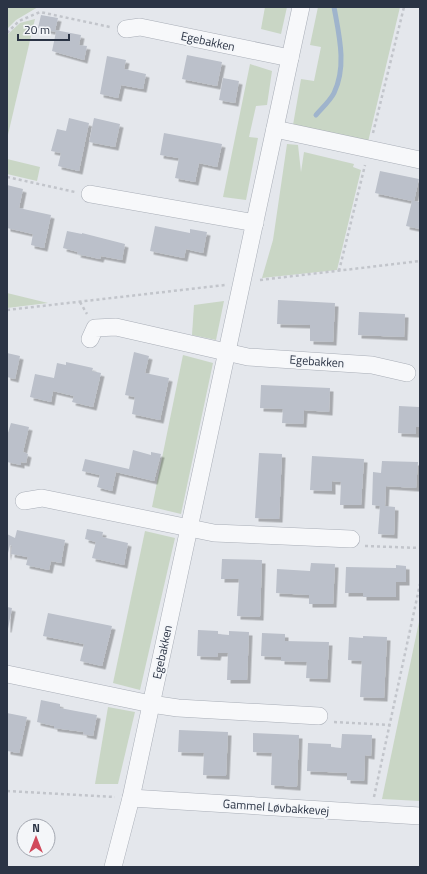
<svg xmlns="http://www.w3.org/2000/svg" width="427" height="874" font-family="'Titillium Web',sans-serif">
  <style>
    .green { fill: #c9d6c5 }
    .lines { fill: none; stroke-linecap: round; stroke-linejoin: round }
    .stream { stroke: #9fb4cc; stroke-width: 5 }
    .building { fill: #bbc0ca; filter: url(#shadow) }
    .street-casing { stroke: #a9aeb7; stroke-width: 18 }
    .path { stroke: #c2c5cb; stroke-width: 2.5; stroke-dasharray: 3 3; stroke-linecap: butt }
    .street { stroke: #f7f8fa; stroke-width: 17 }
    .labels { text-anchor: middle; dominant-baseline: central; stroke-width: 4; stroke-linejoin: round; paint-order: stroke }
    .street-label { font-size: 12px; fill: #2b3445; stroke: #f4f6f9 }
  </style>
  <defs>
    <filter id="shadow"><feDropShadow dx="3.5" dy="3.5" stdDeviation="0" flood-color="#0004"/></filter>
  </defs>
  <rect width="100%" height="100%" fill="#e4e7ec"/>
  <g class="green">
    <polygon points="7,7 38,7 16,20 7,29"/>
    <polygon points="265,7 287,7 281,34 261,29"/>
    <polygon points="318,7 400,7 368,142 293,125 301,79 314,81 321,47 310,45"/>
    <polygon points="35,19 7,139 7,35 20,23"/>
    <polygon points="250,64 272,71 267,105 256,106 249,137 258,138 246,200 223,197"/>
    <polygon points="287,144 298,145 301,172 304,152 354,164 353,167 361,170 337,270 262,278 273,240"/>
    <polygon points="7,159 40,167 37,181 7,174"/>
    <polygon points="7,293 48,303 7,308"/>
    <polygon points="224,301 216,340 192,335 194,305"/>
    <polygon points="183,355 213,363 181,514 152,507"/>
    <polygon points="145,531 175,538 140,690 113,683"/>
    <polygon points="420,617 420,801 382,799"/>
    <polygon points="108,707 135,712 118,784 95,784"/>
  </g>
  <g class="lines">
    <path class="stream" d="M316,115C321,109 330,101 334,93C347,66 339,35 334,7"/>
  </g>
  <g class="building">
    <polygon points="41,15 58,18 55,30 81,35 79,45 87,46 84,60 52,51 56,32 38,28"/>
    <polygon points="187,55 222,62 217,86 182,79"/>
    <polygon points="107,56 126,60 124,69 146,74 143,89 121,85 118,98 100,94"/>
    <polygon points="223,78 239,81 235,103 219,100"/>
    <polygon points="69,118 89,123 79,171 58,166 61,153 51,151 57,129 66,131"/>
    <polygon points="94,118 120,124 115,147 89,142"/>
    <polygon points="164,133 222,144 217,167 199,163 195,182 175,178 179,158 160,155"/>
    <polygon points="380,171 419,179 414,201 420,202 420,229 406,226 412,201 375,193"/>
    <polygon points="7,185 23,189 19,208 51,215 44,248 31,245 33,234 7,228"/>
    <polygon points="155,226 190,233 190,229 207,232 203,253 186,249 184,258 150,251"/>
    <polygon points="67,231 82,234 82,233 125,244 122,260 101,256 100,259 77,254 78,252 63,248"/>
    <polygon points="278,300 335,303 333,342 310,341 310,325 277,324"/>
    <polygon points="359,312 405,314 404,337 358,335"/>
    <polygon points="134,352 149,356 145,373 169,378 160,420 132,414 135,397 125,395"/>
    <polygon points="7,353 20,356 15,379 7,377"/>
    <polygon points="66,362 93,368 92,371 101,373 93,407 72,402 74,396 53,391 51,402 30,397 35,374 54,378 57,363 66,365"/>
    <polygon points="261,385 330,388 329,412 304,410 303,424 282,423 283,409 260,408"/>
    <polygon points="419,403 420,427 416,427 416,434 398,433 399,406 419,407"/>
    <polygon points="11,423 29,427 23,452 28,454 26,463 21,462 21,465 7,462 7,436"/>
    <polygon points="133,450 151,455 151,452 161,454 154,481 116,472 112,491 97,487 100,475 82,471 85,459 129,469"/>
    <polygon points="259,453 282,454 279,519 255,518"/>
    <polygon points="312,456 364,459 361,505 340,505 341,482 332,481 332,491 310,490"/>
    <polygon points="382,461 418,462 416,488 386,486 385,506 395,507 394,535 378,534 380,506 372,505 373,472 381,473"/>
    <polygon points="87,529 103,532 102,537 128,543 124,565 92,558 96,542 85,539"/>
    <polygon points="17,530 65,540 61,563 51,561 49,570 26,565 28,557 11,554 12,546 10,545 7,557 7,534 15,538"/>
    <polygon points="222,559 262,560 260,617 237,616 239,579 221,579"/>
    <polygon points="311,563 335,564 333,604 309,604 309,595 276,593 277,569 310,571"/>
    <polygon points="396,565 406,566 406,582 396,582 396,597 363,597 363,593 345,593 346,567 396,568"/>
    <polygon points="7,607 12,608 8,629 7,629"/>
    <polygon points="48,613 112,626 102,666 80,661 84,644 43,636"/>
    <polygon points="198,630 218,631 218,634 229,635 229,631 249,632 247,680 227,680 228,653 218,653 217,657 197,656"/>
    <polygon points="262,633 285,634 285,641 329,642 327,679 306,678 307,662 281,661 281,657 261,656"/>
    <polygon points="363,636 387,637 384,698 360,697 362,661 348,660 349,637 363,638"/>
    <polygon points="41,700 60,704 60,708 97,715 93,736 83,734 84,732 54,728 54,726 37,722"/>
    <polygon points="7,713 27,717 19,753 7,751"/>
    <polygon points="179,730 228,732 226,776 203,775 204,753 178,752"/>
    <polygon points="253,733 299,735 297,787 271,785 272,753 253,752"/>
    <polygon points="342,734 372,735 371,756 365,755 364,781 347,780 347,773 307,771 308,743 331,744 331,747 341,748"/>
  </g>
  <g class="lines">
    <defs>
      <g id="street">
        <polyline points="126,29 140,27 290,58"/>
        <polyline points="275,129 420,160"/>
        <polyline points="90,194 255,223"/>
        <polyline points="90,339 95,328 116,327 248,357 372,365 407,373"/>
        <polyline points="24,501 42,498 214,533 351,539"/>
        <polyline points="7,674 151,704 178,708 319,716"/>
        <polyline points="131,798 420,816"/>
        <polyline points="113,867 131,798 301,7"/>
      </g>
    </defs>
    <use href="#street" class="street-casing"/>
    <g class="path">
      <polyline points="7,33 19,21 40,12 110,27"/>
      <polyline points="373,133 404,7"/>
      <polyline points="7,177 75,192"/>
      <polyline points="339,271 365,165"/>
      <polyline points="260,280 420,261"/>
      <polyline points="80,302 87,314"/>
      <polyline points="7,310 225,285"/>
      <polyline points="365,546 420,548"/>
      <polyline points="334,722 390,725"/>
      <polyline points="7,791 115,797"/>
      <polyline points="374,797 420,584"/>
    </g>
    <use href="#street" class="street"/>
  </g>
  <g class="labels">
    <g class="street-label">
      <text transform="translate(208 41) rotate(12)">Egebakken</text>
      <text transform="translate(317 361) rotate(4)">Egebakken</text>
      <text transform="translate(162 652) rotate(-78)">Egebakken</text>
      <text transform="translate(276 807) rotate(4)">Gammel Løvbakkevej</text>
    </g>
  </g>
  <rect width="427" height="874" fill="none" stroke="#2b3445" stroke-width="16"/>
  <g transform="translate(36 838)"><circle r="19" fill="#f4f6f9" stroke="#a4a8b1"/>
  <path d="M0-3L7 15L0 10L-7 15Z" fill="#d1495b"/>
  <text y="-6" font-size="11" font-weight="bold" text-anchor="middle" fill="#2b3445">N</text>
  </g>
  <path d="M18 34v6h51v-6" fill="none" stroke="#2b3445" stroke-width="2"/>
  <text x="24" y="34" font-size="12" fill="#2b3445" stroke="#f4f6f9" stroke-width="3" paint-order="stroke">20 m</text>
</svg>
